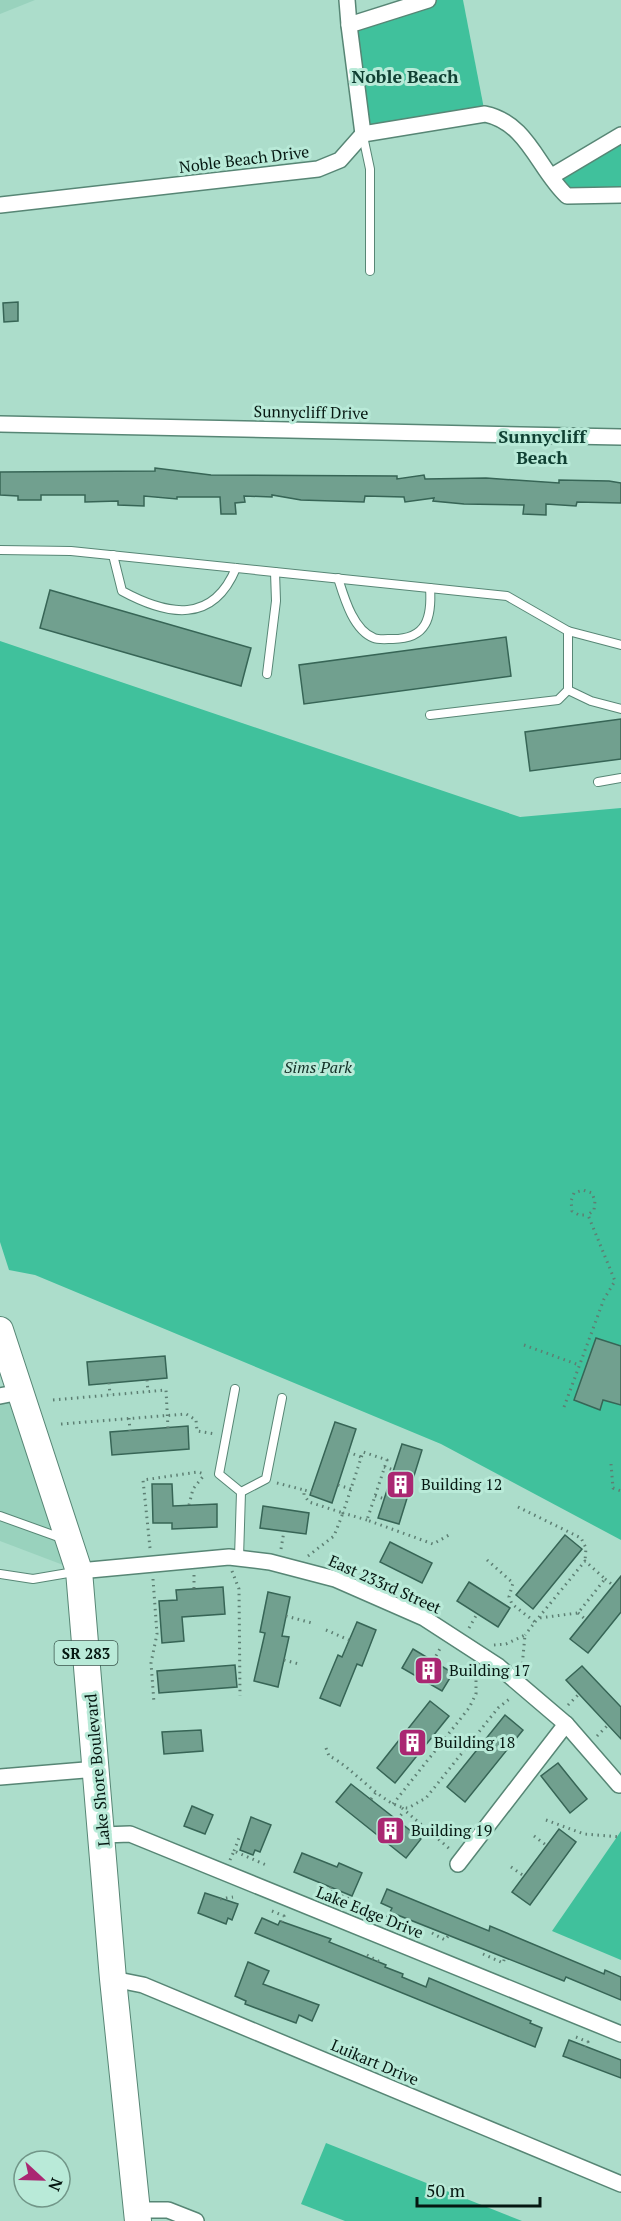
<svg xmlns="http://www.w3.org/2000/svg" width="621" height="2221" font-family="'PT Serif',serif">
  <style>
    .built { fill: #99d2bd }
    .green { fill: #40c19c }
    .building { fill: #71a08f; stroke: #376556; stroke-width: 1.5 }
    .lines { fill: none; stroke-linecap: round; stroke-linejoin: round }
    .service-casing { stroke: #578675; stroke-width: 10 }
    .minor-casing { stroke: #578675; stroke-width: 18 }
    .primary-casing { stroke: #578675; stroke-width: 28 }
    .path { stroke: #5d7f73; stroke-width: 3; stroke-dasharray: 1.5 4.5; stroke-linecap: butt }
    .service { stroke: #fff; stroke-width: 8 }
    .minor { stroke: #fff; stroke-width: 15 }
    .primary { stroke: #fff; stroke-width: 26 }
    .labels { text-anchor: middle; dominant-baseline: central; stroke-width: 6; stroke-linejoin: round; paint-order: stroke }
    .shield { fill: #b9ead8; stroke: #3b564d; stroke-width: 1.5 }
    .shield-label { font-size: 15px; font-weight: bold; fill: #051711 }
    .street-label { font-size: 16px; fill: #051711; stroke: #b9ead8 }
    .park-label { font-size: 16px; font-style: italic; fill: #133027; stroke: #b9ead8 }
    .poi-label { font-size: 16px; fill: #051711; stroke: #b9ead8; text-anchor: start }
    .neighbourhood-label { font-size: 18px; font-weight: bold; fill: #104033; stroke: #b9ead8 }
  </style>
  <rect width="100%" height="100%" fill="#acddcb"/>
  <g class="built">
    <polygon points="0,0 35,0 0,14"/>
    <polygon points="20,1392 79,1571 0,1541 0,1396"/>
  </g>
  <g class="green">
    <polygon points="428,0 463,0 485,114 363,134 349,25"/>
    <polygon points="621,135 621,195 567,196 552,176"/>
    <polygon points="0,641 520,817 621,808 621,1540 441,1444 35,1275 9,1270 0,1242"/>
    <polygon points="621,1831 621,1960 552,1931"/>
    <polygon points="326,2143 522,2221 345,2221 301,2204"/>
  </g>
  <g class="building">
    <polygon points="18,302 18,321 4,322 3,303"/>
    <polygon points="155,468 211,475 397,476 397,479 424,475 425,479 486,478 559,483 559,480 609,481 621,483 621,503 577,502 576,506 546,504 546,515 523,514 524,505 464,504 433,501 434,498 405,502 404,497 365,496 364,502 301,500 272,495 272,497 244,496 245,502 235,503 236,514 221,514 220,497 177,497 177,499 144,496 144,506 118,505 118,501 85,502 85,495 41,495 41,500 18,500 18,496 0,495 0,472 155,471"/>
    <polygon points="50,590 251,648 241,686 40,628"/>
    <polygon points="506,637 511,676 304,704 299,665"/>
    <polygon points="621,719 621,759 530,771 525,732"/>
    <polygon points="596,1338 621,1346 621,1405 603,1400 600,1410 574,1400"/>
    <polygon points="165,1356 167,1378 89,1385 87,1362"/>
    <polygon points="335,1422 356,1429 332,1503 310,1495"/>
    <polygon points="188,1426 189,1449 112,1455 110,1432"/>
    <polygon points="402,1444 422,1450 399,1524 378,1518"/>
    <polygon points="152,1484 172,1484 173,1506 217,1504 217,1527 172,1529 172,1523 153,1523"/>
    <polygon points="263,1506 309,1513 306,1534 260,1528"/>
    <polygon points="565,1535 582,1549 533,1609 516,1595"/>
    <polygon points="390,1542 432,1563 422,1583 380,1562"/>
    <polygon points="621,1576 621,1612 588,1653 570,1639"/>
    <polygon points="469,1582 510,1608 498,1627 457,1601"/>
    <polygon points="223,1587 225,1614 182,1617 184,1641 162,1643 159,1601 177,1600 176,1590"/>
    <polygon points="268,1592 290,1597 282,1636 289,1637 278,1687 254,1681 265,1633 260,1632"/>
    <polygon points="357,1622 376,1630 362,1666 357,1664 340,1706 320,1698 338,1655 342,1657"/>
    <polygon points="413,1649 453,1673 442,1691 402,1668"/>
    <polygon points="235,1665 237,1687 159,1693 157,1671"/>
    <polygon points="582,1666 621,1707 621,1739 566,1680"/>
    <polygon points="430,1701 449,1716 395,1783 377,1768"/>
    <polygon points="505,1715 523,1730 465,1802 447,1787"/>
    <polygon points="201,1730 203,1751 164,1754 162,1732"/>
    <polygon points="558,1763 587,1799 570,1813 541,1776"/>
    <polygon points="351,1784 421,1839 406,1858 336,1802"/>
    <polygon points="192,1806 213,1815 205,1834 184,1826"/>
    <polygon points="251,1817 271,1825 260,1852 255,1850 253,1855 240,1850"/>
    <polygon points="559,1829 576,1842 530,1905 512,1892"/>
    <polygon points="302,1853 337,1867 339,1863 362,1873 352,1896 294,1872"/>
    <polygon points="387,1889 489,1931 490,1926 604,1974 605,1970 621,1977 621,2000 566,1977 564,1981 390,1912 392,1908 381,1903"/>
    <polygon points="205,1893 238,1904 232,1920 228,1918 226,1924 198,1913"/>
    <polygon points="262,1918 278,1925 280,1921 331,1939 329,1942 386,1965 385,1967 403,1974 402,1977 426,1987 429,1978 531,2021 530,2023 542,2028 535,2047 255,1933"/>
    <polygon points="248,1962 269,1971 263,1984 319,2005 312,2021 299,2015 296,2023 245,2004 246,2001 235,1996"/>
    <polygon points="569,2040 621,2060 621,2078 563,2056"/>
  </g>
  <g class="lines">
    <defs>
      <g id="service">
        <polyline points="363,136 370,169 370,271"/>
        <polyline points="0,550 71,551 507,596 568,631 621,645"/>
        <path d="M113,555L122,591C168,616 213,624 236,568"/>
        <path d="M338,578C344,597 353,630 374,638C378,640 387,639 393,639C427,639 432,617 430,588"/>
        <polyline points="267,674 276,601 275,572"/>
        <polyline points="568,690 591,701 621,709"/>
        <polyline points="430,715 558,700 568,690 568,631"/>
        <polyline points="598,782 621,778"/>
        <polyline points="235,1389 219,1474 241,1492 239,1558"/>
        <polyline points="241,1492 266,1479 282,1398"/>
        <polyline points="0,1516 64,1539"/>
        <polyline points="0,1574 33,1579 74,1572"/>
      </g>
      <g id="minor">
        <polyline points="347,0 349,25"/>
        <polyline points="363,134 349,25 428,0"/>
        <polyline points="552,176 621,135"/>
        <path d="M0,205L318,169L340,160L363,134L485,114C528,123 538,169 567,196L621,195"/>
        <polyline points="0,424 621,437"/>
        <polyline points="0,1396 20,1392"/>
        <polyline points="79,1571 229,1557 270,1562 335,1579 424,1618 498,1666 566,1724 619,1785"/>
        <polyline points="0,1777 97,1769"/>
        <polyline points="103,1835 130,1834 621,2034"/>
        <polyline points="458,1864 566,1724"/>
        <polyline points="113,1979 143,1985 621,2184"/>
        <polyline points="137,2210 168,2210 196,2221"/>
      </g>
      <polyline id="primary" points="0,1330 79,1571 113,1979 138,2221"/>
    </defs>
    <use href="#service" class="service-casing"/>
    <use href="#minor" class="minor-casing"/>
    <use href="#primary" class="primary-casing"/>
    <g class="path">
      <polyline points="524,1345 579,1365"/>
      <polyline points="147,1380 148,1392"/>
      <polyline points="109,1383 110,1395"/>
      <polyline points="53,1400 166,1390 168,1428"/>
      <polyline points="564,1407 604,1299 615,1281 588,1215 594,1210 595,1201 592,1193 583,1190 574,1193 571,1201 572,1211 579,1215 588,1215"/>
      <polyline points="129,1418 130,1431"/>
      <polyline points="61,1424 186,1414 196,1420 197,1431 216,1434"/>
      <polyline points="348,1452 361,1457"/>
      <polyline points="611,1464 613,1488 621,1491"/>
      <polyline points="384,1467 394,1470"/>
      <polyline points="277,1483 304,1490"/>
      <polyline points="338,1485 351,1489"/>
      <polyline points="375,1496 385,1499"/>
      <polyline points="189,1505 193,1489 205,1474"/>
      <polyline points="518,1507 581,1538 586,1548 585,1561"/>
      <polyline points="367,1520 343,1513 363,1452 387,1460 367,1520 433,1544 449,1535"/>
      <polyline points="150,1548 143,1480 198,1472 204,1474"/>
      <polyline points="281,1549 284,1531"/>
      <polyline points="308,1556 334,1536 343,1513 309,1502 304,1495 304,1490 312,1492"/>
      <polyline points="487,1560 513,1583 509,1597 512,1604 535,1622 525,1635"/>
      <polyline points="232,1571 239,1589 240,1696"/>
      <polyline points="194,1575 194,1589"/>
      <polyline points="153,1579 157,1634 151,1663 154,1703"/>
      <polyline points="605,1579 614,1586"/>
      <polyline points="578,1613 586,1620"/>
      <polyline points="286,1616 312,1623"/>
      <polyline points="535,1622 585,1561 605,1579 578,1613 539,1618"/>
      <polyline points="469,1628 477,1614"/>
      <polyline points="326,1630 349,1640"/>
      <polyline points="494,1645 506,1644 525,1635 522,1667"/>
      <polyline points="284,1660 299,1664"/>
      <polyline points="433,1661 441,1647"/>
      <polyline points="568,1705 579,1694"/>
      <polyline points="597,1736 608,1725"/>
      <path d="M326,1748L329,1756C352,1766 384,1808 408,1808L426,1798L498,1708L512,1697"/>
      <polyline points="371,1799 377,1791"/>
      <polyline points="393,1804 469,1708 476,1694 476,1671"/>
      <polyline points="402,1808 451,1850"/>
      <polyline points="397,1820 404,1811"/>
      <polyline points="546,1820 584,1834 621,1837"/>
      <polyline points="534,1836 546,1845"/>
      <polyline points="234,1851 239,1838"/>
      <polyline points="230,1860 234,1851 266,1865"/>
      <polyline points="511,1867 524,1876"/>
      <polyline points="331,1887 329,1891 357,1902"/>
      <polyline points="220,1899 233,1897"/>
      <polyline points="272,1911 284,1916 282,1922"/>
      <polyline points="381,1913 398,1920 400,1916"/>
      <polyline points="432,1933 445,1940 449,1935"/>
      <polyline points="483,1954 503,1963 505,1957"/>
      <polyline points="367,1955 380,1962"/>
      <polyline points="576,2037 588,2042 585,2047"/>
    </g>
    <use href="#service" class="service"/>
    <use href="#minor" class="minor"/>
    <use href="#primary" class="primary"/>
  </g>
  <defs>
    <symbol id="building-square" viewBox="-11 -11 22 22"><rect x="-9" y="-9" width="18" height="18" rx="4" fill="#aa2772" stroke="#b9ead8"/><path d="M-4-6H4V6H1V3H-1V6H-4ZM-2.5-4.3h1.7v1.8h-1.7ZM.8-4.3h1.7v1.8H.8ZM-2.5-1h1.7V.8h-1.7ZM.8-1h1.7V.8H.8Z" fill="#fff"/></symbol>
  </defs>
  <g fill-rule="evenodd">
    <use href="#building-square" x="384" y="1468" width="33" height="33"/>
    <use href="#building-square" x="412" y="1654" width="33" height="33"/>
    <use href="#building-square" x="396" y="1726" width="33" height="33"/>
    <use href="#building-square" x="374" y="1814" width="33" height="33"/>
  </g>
  <g class="labels">
    <rect class="shield" x="54.5" y="1641" width="63" height="24" rx="4.5"/>
    <g class="shield-label">
      <text x="86" y="1653">SR 283</text>
    </g>
    <g class="street-label">
      <text transform="translate(244 159) rotate(-7)">Noble Beach Drive</text>
      <text transform="translate(311 412) rotate(1)">Sunnycliff Drive</text>
      <text transform="translate(385 1584) rotate(24)">East 233rd Street</text>
      <text transform="translate(97 1770) rotate(-95)">Lake Shore Boulevard</text>
      <text transform="translate(370 1912) rotate(22)">Lake Edge Drive</text>
      <text transform="translate(375 2062) rotate(23)">Luikart Drive</text>
    </g>
    <g class="park-label">
      <text x="318" y="1067">Sims Park</text>
    </g>
    <g class="poi-label">
      <text x="421" y="1484">Building 12</text>
      <text x="449" y="1670">Building 17</text>
      <text x="434" y="1742">Building 18</text>
      <text x="411" y="1830">Building 19</text>
    </g>
    <g class="neighbourhood-label">
      <text x="405" y="76">Noble Beach</text>
      <text x="542" y="436">Sunnycliff<tspan x="542" dy="21">Beach</tspan></text>
    </g>
  </g>
  <g transform="translate(42 2179) rotate(112)"><circle r="28" fill="#b9ead8" stroke="#719688" stroke-width="1.5"/>
  <path d="M0-4.5L10 22L0 15L-10 22Z" fill="#aa2772"/>
  <text y="-9" font-size="16" font-weight="bold" text-anchor="middle" fill="#051711">N</text>
  </g>
  <path d="M417 2197v9h123v-9" fill="none" stroke="#051711" stroke-width="3"/>
  <text x="426" y="2197" font-size="18" fill="#051711" stroke="#b9ead8" stroke-width="4.5" paint-order="stroke">50 m</text>
</svg>
